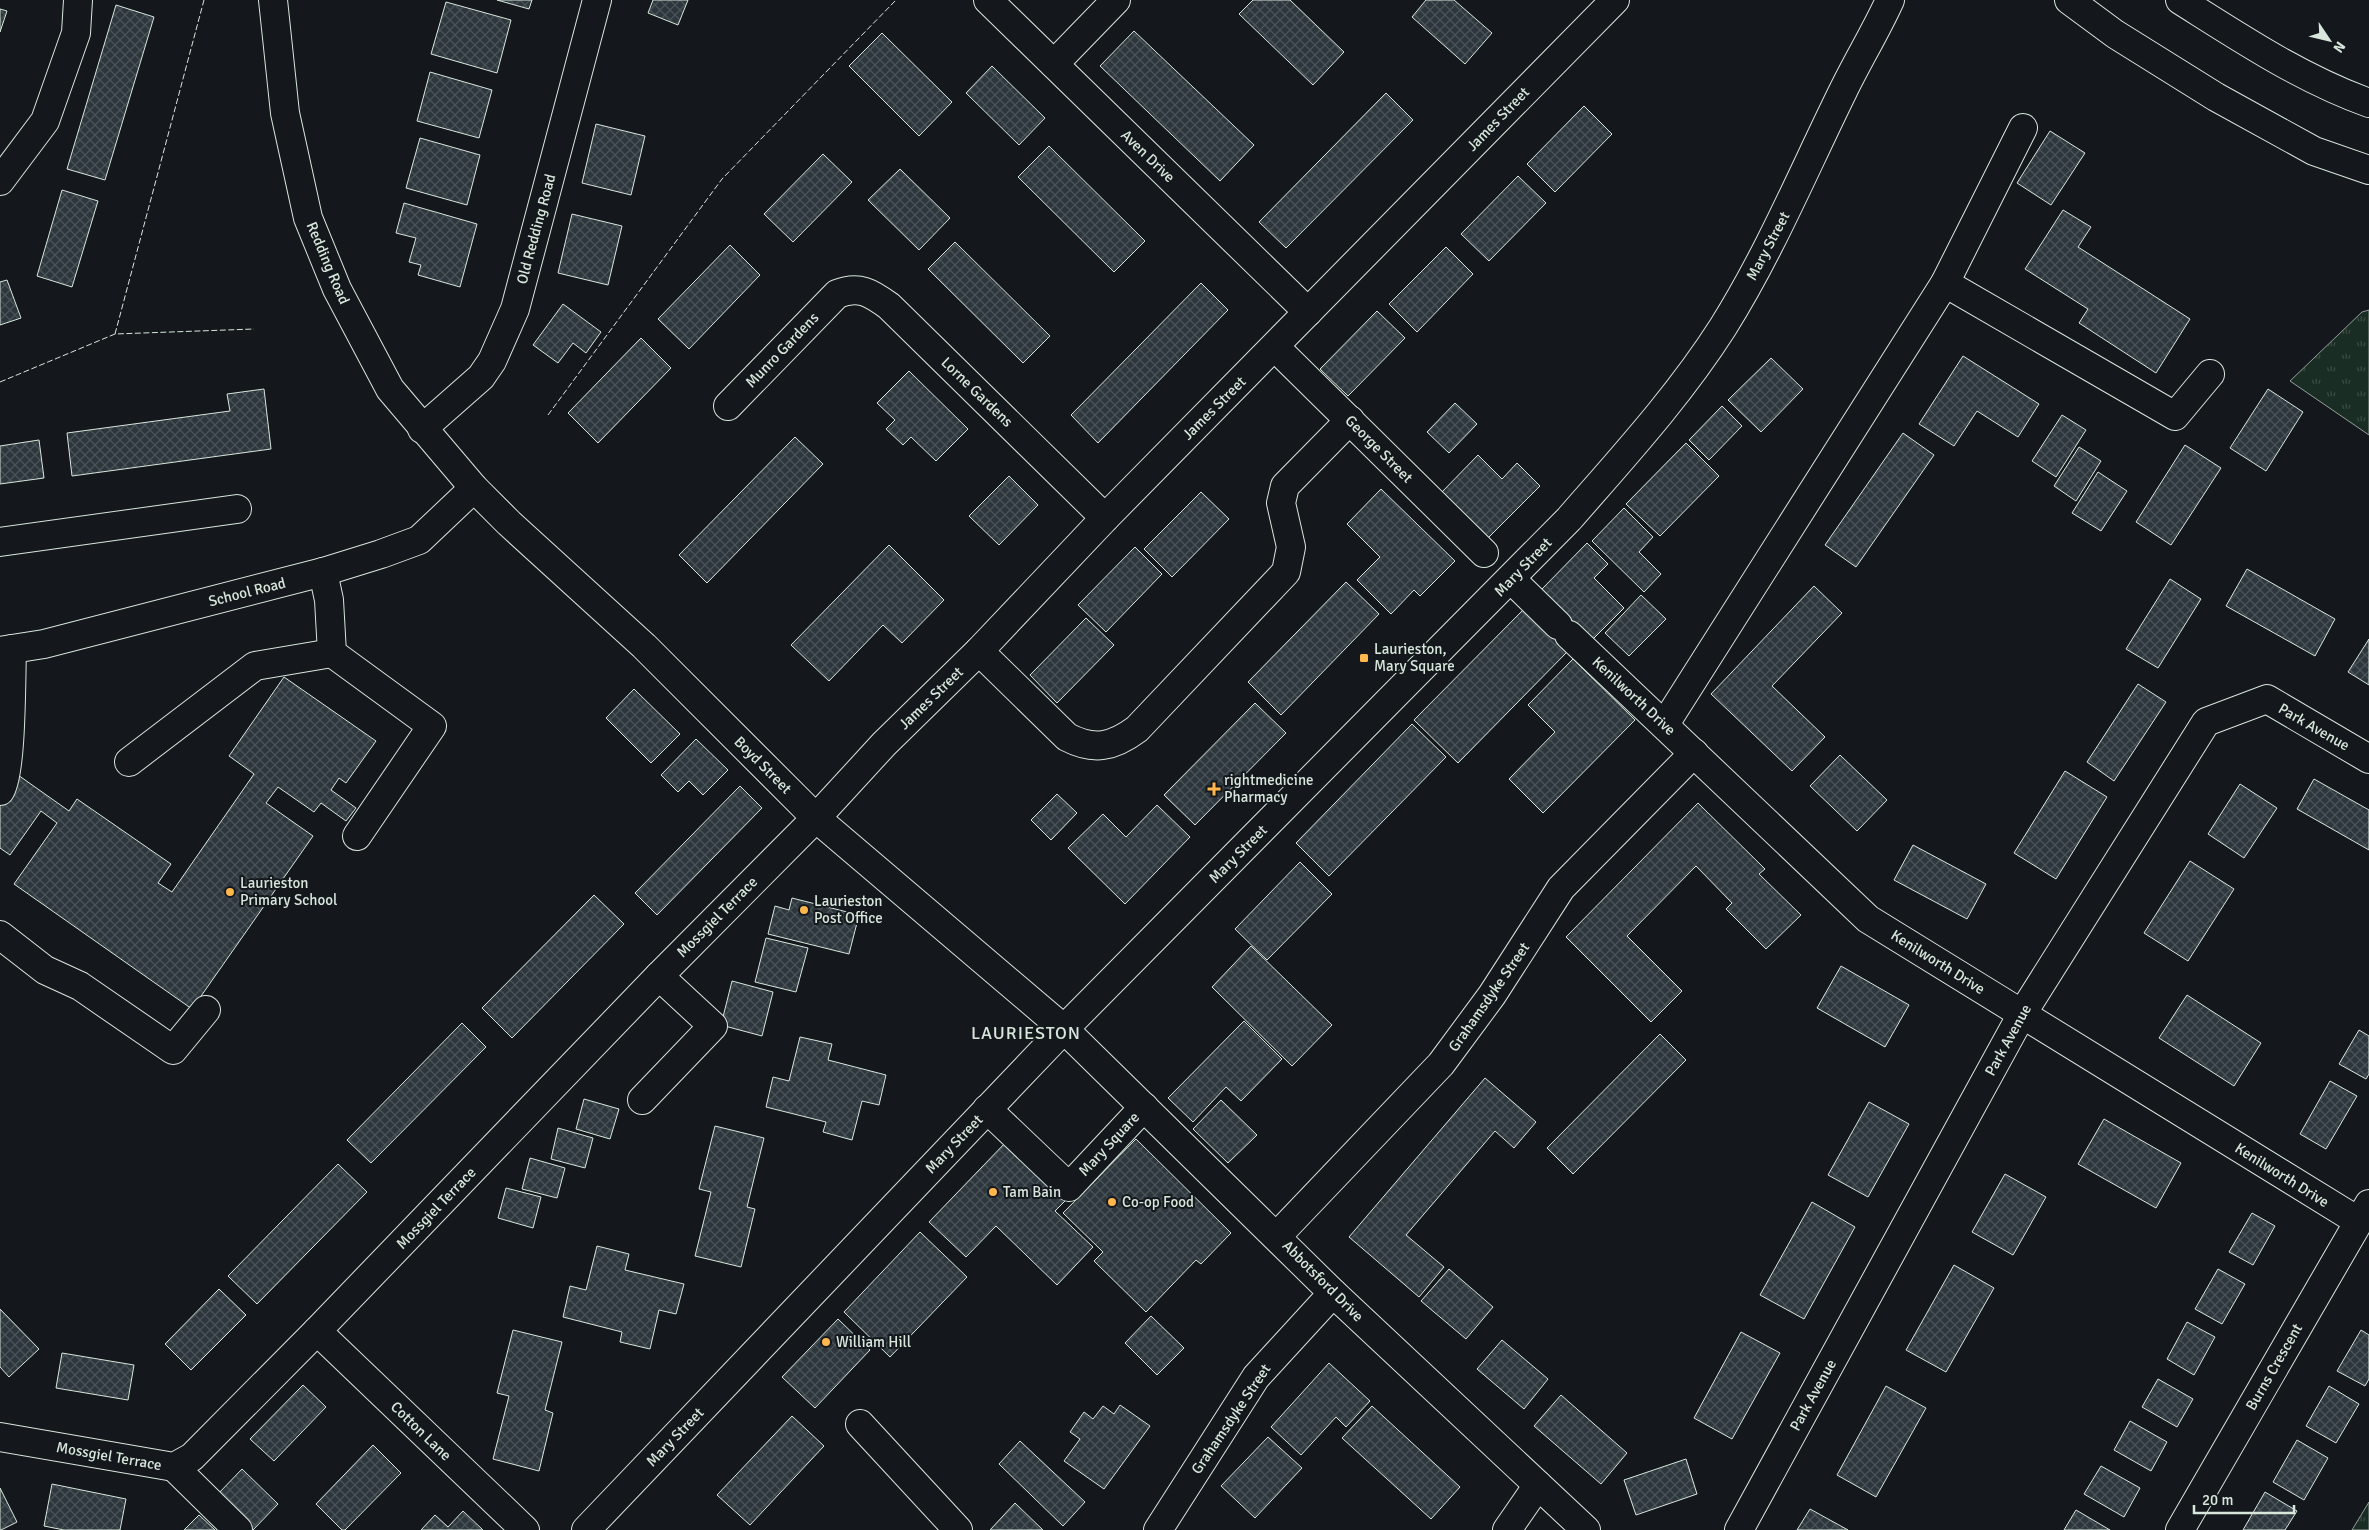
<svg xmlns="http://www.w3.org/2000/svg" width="2369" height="1530" font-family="Signika,sans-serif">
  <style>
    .grass { fill: url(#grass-tufts); stroke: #939e99 }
    .building { fill: url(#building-cross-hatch); stroke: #d8e6dc }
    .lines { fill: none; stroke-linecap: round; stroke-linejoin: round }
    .minor-casing { stroke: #d8e6dc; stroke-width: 30 }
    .major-casing { stroke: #d8e6dc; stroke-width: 30 }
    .minor { stroke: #14181c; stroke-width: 28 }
    .major { stroke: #14181c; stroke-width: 28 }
    .fence { stroke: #d8e6dc; stroke-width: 1; stroke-dasharray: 6 2.5; stroke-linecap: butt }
    .poi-dot { fill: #ffb74d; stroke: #14181c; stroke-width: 2 }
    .labels { text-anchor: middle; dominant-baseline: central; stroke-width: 4; stroke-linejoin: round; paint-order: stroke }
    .street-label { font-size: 15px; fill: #d8e6dc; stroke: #14181c }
    .poi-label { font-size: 15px; fill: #d8e6dc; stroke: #14181c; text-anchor: start }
    .quarter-label { font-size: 18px; letter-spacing: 1px; fill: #d8e6dc; stroke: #14181c }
  </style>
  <defs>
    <pattern id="grass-tufts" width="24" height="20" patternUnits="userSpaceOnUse" patternTransform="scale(1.25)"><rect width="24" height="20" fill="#1a2d24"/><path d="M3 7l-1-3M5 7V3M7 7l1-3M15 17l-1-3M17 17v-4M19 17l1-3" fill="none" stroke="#3b4b43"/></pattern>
    <pattern id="building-cross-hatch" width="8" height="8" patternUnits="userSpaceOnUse" patternTransform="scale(1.25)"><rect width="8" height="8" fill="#2c363c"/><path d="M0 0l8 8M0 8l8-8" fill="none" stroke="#4a5358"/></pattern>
  </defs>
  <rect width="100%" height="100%" fill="#14181c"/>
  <g class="grass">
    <polygon points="2369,310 2369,435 2290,381 2362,312"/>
    <polygon points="2369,1502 2369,1530 2352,1530"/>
  </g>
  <g class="building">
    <polygon points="497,0 532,0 529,9"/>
    <polygon points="653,0 688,0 678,25 648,13"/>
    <polygon points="1253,0 1290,0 1344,52 1313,85 1239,14"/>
    <polygon points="1426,0 1454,0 1492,33 1465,64 1412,17"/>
    <polygon points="446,2 511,20 497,73 431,54"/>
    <polygon points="116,5 154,17 105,180 67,169"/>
    <polygon points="0,9 7,11 0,32"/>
    <polygon points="1134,31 1254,145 1220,181 1100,66"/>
    <polygon points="882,33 952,102 919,136 849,66"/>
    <polygon points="992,66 1045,118 1019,145 966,93"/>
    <polygon points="430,72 492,90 479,138 417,121"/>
    <polygon points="1386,93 1413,120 1286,248 1259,222"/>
    <polygon points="1584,106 1612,134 1555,192 1527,164"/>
    <polygon points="596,124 645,136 631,195 582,183"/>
    <polygon points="2050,131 2085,153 2051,205 2017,183"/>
    <polygon points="420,138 480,155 467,205 406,188"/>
    <polygon points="1049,146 1145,241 1114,272 1018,177"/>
    <polygon points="823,154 852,182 793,242 764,214"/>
    <polygon points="900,169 950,218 919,250 868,200"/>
    <polygon points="1518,176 1546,203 1489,261 1461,234"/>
    <polygon points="62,190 98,201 72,287 37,276"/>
    <polygon points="404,203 477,224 460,287 418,275 421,265 409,262 416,238 396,233"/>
    <polygon points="2063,210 2091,227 2078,247 2190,319 2156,373 2079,323 2088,309 2025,269"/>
    <polygon points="572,214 622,226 608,285 558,273"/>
    <polygon points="955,242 1050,336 1023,363 928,269"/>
    <polygon points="730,245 760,275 689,349 658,319"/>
    <polygon points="1446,247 1473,274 1417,332 1389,304"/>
    <polygon points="7,280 21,318 0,325 0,282"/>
    <polygon points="1201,283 1228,310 1098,443 1071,415"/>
    <polygon points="563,304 601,332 586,353 573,343 558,363 533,345"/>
    <polygon points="1377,311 1405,338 1348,396 1320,369"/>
    <polygon points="641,338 671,368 598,443 568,413"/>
    <polygon points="1963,356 2039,404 2018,437 1977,411 1954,446 1919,424"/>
    <polygon points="1771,358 1803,389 1761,432 1728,400"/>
    <polygon points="909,371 968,429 936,461 911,437 903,445 886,429 895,420 877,403"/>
    <polygon points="264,389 271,449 72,476 67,433 230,411 227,394"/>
    <polygon points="2268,389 2303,412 2266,471 2230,448"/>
    <polygon points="1455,403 1477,424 1449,453 1427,432"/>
    <polygon points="1722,406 1742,426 1709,460 1689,440"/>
    <polygon points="2062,415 2086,430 2056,477 2032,461"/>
    <polygon points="1903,433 1934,455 1856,567 1825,545"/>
    <polygon points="795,437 823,464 707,583 679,555"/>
    <polygon points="39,440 44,478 0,484 0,446"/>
    <polygon points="1686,443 1719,476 1660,536 1626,504"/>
    <polygon points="2185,445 2221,468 2171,545 2136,522"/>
    <polygon points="2079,447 2101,461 2076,501 2054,486"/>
    <polygon points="1478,455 1502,479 1517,463 1540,486 1486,540 1439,495"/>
    <polygon points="2098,472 2127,491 2101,531 2072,513"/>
    <polygon points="1009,476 1038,505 999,545 969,516"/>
    <polygon points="1381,489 1455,561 1420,596 1414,590 1391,614 1357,580 1380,557 1347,524"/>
    <polygon points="1201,492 1229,519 1172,577 1144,549"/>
    <polygon points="1624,508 1653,537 1639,552 1661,574 1644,592 1592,541"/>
    <polygon points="1587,543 1608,564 1594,578 1624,608 1592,640 1541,590"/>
    <polygon points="889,545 944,600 902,643 883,625 829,681 791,645"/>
    <polygon points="1135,547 1162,574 1106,632 1078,605"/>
    <polygon points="2247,569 2335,619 2315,656 2226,606"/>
    <polygon points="2170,579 2201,599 2158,668 2126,649"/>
    <polygon points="1346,582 1379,614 1281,715 1248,682"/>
    <polygon points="1814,586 1842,613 1772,686 1825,737 1792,771 1711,694"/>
    <polygon points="1641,595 1666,619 1629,656 1605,633"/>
    <polygon points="1526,607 1569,650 1458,763 1414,720"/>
    <polygon points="1086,618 1114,645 1057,703 1030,675"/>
    <polygon points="2369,639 2369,685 2348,672"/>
    <polygon points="1573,659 1635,720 1543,813 1509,779 1555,732 1528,705"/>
    <polygon points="284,677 376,741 346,783 339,778 331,790 356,808 346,821 321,803 314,812 278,787 266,803 313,836 192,1009 14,884 57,823 41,811 10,855 0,848 0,800 18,775 69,811 77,799 171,864 158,883 172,892 254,774 229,756"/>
    <polygon points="2138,684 2166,702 2114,781 2087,762"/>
    <polygon points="634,689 680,734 651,763 606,718"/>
    <polygon points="1255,703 1286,733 1195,825 1164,795"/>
    <polygon points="1412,724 1446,757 1329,876 1296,843"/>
    <polygon points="696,739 728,770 703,795 689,781 678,792 661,775"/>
    <polygon points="1840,755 1887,800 1857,831 1810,786"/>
    <polygon points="2065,771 2107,797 2056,879 2014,853"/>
    <polygon points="2314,779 2369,810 2369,850 2297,809"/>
    <polygon points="2240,784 2277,808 2244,858 2208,834"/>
    <polygon points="740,786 762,808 657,915 635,893"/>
    <polygon points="1057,794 1077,813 1051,840 1031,820"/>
    <polygon points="1698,803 1765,869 1759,874 1801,915 1766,949 1726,909 1732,903 1696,866 1627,936 1682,991 1651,1022 1566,937"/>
    <polygon points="1157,805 1190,837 1125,904 1068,848 1103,814 1126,837"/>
    <polygon points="1913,845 1986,884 1967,919 1894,880"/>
    <polygon points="2190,861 2234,889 2188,961 2144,933"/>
    <polygon points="1300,862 1332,894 1267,960 1235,929"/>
    <polygon points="594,895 624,924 512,1038 482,1008"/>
    <polygon points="792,898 859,915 849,954 768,934 775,906 789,910"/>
    <polygon points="766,938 808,948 796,992 755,982"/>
    <polygon points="1251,946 1332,1025 1292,1066 1212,987"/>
    <polygon points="1841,966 1909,1005 1885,1047 1817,1008"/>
    <polygon points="732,981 773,992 762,1036 721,1025"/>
    <polygon points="2187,995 2261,1043 2234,1086 2159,1038"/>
    <polygon points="1244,1021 1282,1059 1241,1101 1226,1087 1193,1122 1168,1098"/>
    <polygon points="462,1023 486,1047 371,1163 347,1140"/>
    <polygon points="2359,1030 2369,1036 2369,1074 2366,1079 2339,1064"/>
    <polygon points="1660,1034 1686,1060 1573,1174 1547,1148"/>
    <polygon points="800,1037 832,1044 828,1060 886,1075 879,1105 862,1101 852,1140 823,1132 826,1122 766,1107 773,1077 789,1081"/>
    <polygon points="1485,1078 1536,1122 1514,1148 1495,1131 1406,1235 1444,1267 1419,1297 1349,1237"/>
    <polygon points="2330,1081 2357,1096 2326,1149 2300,1134"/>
    <polygon points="584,1099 619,1109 610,1139 576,1129"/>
    <polygon points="1221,1100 1257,1135 1228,1163 1193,1129"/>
    <polygon points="1869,1102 1909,1124 1868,1197 1828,1175"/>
    <polygon points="2104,1119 2181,1163 2156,1208 2078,1164"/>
    <polygon points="715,1126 764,1138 747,1207 755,1209 741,1267 695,1256 711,1192 699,1189"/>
    <polygon points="558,1128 593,1138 585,1168 551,1159"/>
    <polygon points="1136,1139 1231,1233 1201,1264 1196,1260 1146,1312 1094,1261 1103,1252 1063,1213"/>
    <polygon points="1007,1141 1067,1199 1055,1211 1093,1247 1057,1285 996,1226 966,1257 929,1222"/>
    <polygon points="530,1158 565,1168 557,1198 522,1189"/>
    <polygon points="338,1164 367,1192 257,1304 228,1276"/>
    <polygon points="2005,1174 2046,1197 2013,1255 1972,1232"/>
    <polygon points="506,1188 541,1197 533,1228 498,1218"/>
    <polygon points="1812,1202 1855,1227 1804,1319 1760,1295"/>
    <polygon points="2252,1213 2275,1226 2253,1265 2229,1252"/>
    <polygon points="920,1232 967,1277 890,1357 844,1312"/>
    <polygon points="597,1246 629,1254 625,1270 684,1284 676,1314 659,1310 650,1349 620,1342 622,1332 563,1317 570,1286 586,1290"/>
    <polygon points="1954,1265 1994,1288 1946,1372 1906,1350"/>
    <polygon points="1449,1269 1493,1307 1466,1339 1421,1301"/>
    <polygon points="2218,1269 2245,1284 2222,1324 2195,1309"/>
    <polygon points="219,1289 246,1315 191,1370 165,1344"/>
    <polygon points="0,1309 39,1349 9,1377 0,1367"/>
    <polygon points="1151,1316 1184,1348 1157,1375 1125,1343"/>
    <polygon points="838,1319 870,1350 815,1408 782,1377"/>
    <polygon points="2187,1322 2215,1337 2194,1375 2167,1359"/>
    <polygon points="513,1330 562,1342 545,1410 553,1413 539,1471 493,1459 509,1396 497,1393"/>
    <polygon points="2361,1330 2369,1335 2369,1379 2365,1386 2337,1371"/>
    <polygon points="1741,1332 1780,1353 1732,1439 1694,1418"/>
    <polygon points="1502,1340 1548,1379 1524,1409 1477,1369"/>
    <polygon points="62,1353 134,1365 128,1400 56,1388"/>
    <polygon points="1329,1363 1370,1401 1346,1427 1336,1417 1301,1455 1271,1427"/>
    <polygon points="2158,1379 2193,1399 2177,1427 2142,1407"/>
    <polygon points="303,1385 326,1407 274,1461 250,1439"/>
    <polygon points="1886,1386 1926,1408 1876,1497 1837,1475"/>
    <polygon points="2329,1386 2359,1404 2336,1443 2306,1426"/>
    <polygon points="1561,1395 1627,1453 1601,1484 1534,1426"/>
    <polygon points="1120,1405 1150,1426 1104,1489 1064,1461 1080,1439 1070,1432 1084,1412 1093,1419 1103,1406 1114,1414"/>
    <polygon points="1372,1406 1460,1487 1431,1519 1342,1438"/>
    <polygon points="792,1416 824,1446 750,1525 717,1495"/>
    <polygon points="2130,1421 2167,1442 2151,1471 2114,1450"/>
    <polygon points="1268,1437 1302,1468 1255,1518 1221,1486"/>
    <polygon points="2297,1440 2328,1458 2304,1500 2273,1482"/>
    <polygon points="1020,1441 1085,1502 1063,1526 999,1464"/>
    <polygon points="373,1445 401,1473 345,1530 342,1530 316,1504"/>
    <polygon points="1686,1459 1697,1494 1636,1515 1624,1480"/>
    <polygon points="2101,1466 2140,1488 2124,1517 2084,1494"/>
    <polygon points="242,1469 278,1504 253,1530 217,1495"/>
    <polygon points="52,1484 126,1499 120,1530 64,1530 44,1526"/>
    <polygon points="0,1488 17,1522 1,1530 0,1530"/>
    <polygon points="2265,1492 2297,1511 2285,1530 2243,1530"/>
    <polygon points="1015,1503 1043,1530 990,1530"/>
    <polygon points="1810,1509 1848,1530 1797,1530"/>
    <polygon points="2076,1510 2110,1530 2064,1530"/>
    <polygon points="463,1511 483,1530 421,1530 435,1515 448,1527"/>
    <polygon points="199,1515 215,1530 184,1530"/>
  </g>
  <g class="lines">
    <defs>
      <g id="minor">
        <polyline points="273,0 285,113 308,218 337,289 390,389 474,488 509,523 644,646 816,818 1064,1029 1333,1293 1586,1530"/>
        <polyline points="988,0 1308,312"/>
        <polyline points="1054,64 1116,0"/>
        <polyline points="0,181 45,121 76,33 78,0"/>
        <polyline points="1945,283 2175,416 2210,374"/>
        <polyline points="1275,347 1484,553"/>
        <path d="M728,406L837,294C859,285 871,293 889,306L1105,518"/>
        <polyline points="422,429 481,377 492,361 515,309 597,0"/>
        <polyline points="0,542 237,509"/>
        <polyline points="323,572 329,600 332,653 432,726 357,836"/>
        <polyline points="1511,579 1558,625"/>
        <polyline points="1569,635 1868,919 2358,1221"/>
        <polyline points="0,651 44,644 323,572 381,554 419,540 474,488"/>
        <path d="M979,651L1067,737C1094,751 1113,747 1137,729L1286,572L1291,547L1281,503L1285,486L1350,420"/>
        <polyline points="1665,724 1945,283 2023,128"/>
        <polyline points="129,762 255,666 332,653"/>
        <path d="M0,791C12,775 11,675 12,649"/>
        <polyline points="0,935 45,970 80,986 173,1050 206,1010"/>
        <polyline points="642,1100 713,1026 659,976"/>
        <polyline points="987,1109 1069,1187 1144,1107"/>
        <polyline points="1277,1236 1441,1064 1492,995 1561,888 1694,753"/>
        <polyline points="317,1331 525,1530"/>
        <polyline points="860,1424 958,1530"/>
        <polyline points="0,1437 174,1467 192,1457 317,1331 659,976 816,818 884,744 979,651 1105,518 1615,0"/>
        <polyline points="174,1467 238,1530"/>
        <polyline points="1158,1530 1256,1377 1333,1293"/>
        <polyline points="1507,1530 1538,1485"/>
        <polyline points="1739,1530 2022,1014 2206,722 2267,699 2369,759"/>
        <polyline points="2180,1530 2369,1204"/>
      </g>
      <g id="major">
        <polyline points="2069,0 2115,34 2216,97 2314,151 2369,170"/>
        <path d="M2180,0C2242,39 2300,78 2369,103"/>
        <path d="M586,1530L1064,1029L1569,519C1623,457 1679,396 1723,327C1770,252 1804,170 1843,91C1858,60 1876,31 1890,0"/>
      </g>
    </defs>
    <use href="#minor" class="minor-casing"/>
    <use href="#major" class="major-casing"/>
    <use href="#minor" class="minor"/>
    <use href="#major" class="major"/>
    <g class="fence">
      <polyline points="115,334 204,0"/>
      <polyline points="0,382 115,334 254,329"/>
      <polyline points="548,415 722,179 896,0"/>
    </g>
  </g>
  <g class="poi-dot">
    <rect x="1359" y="653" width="10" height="10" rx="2.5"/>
    <path d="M1211.5 781.5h5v5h5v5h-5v5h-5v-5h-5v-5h5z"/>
    <circle cx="230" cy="892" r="5"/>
    <circle cx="804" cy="910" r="5"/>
    <circle cx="993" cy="1192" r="5"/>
    <circle cx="1112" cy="1202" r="5"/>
    <circle cx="826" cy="1342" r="5"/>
  </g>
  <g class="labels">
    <g class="street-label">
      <text transform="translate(1498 119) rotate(-46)">James Street</text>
      <text transform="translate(1148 156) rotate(44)">Aven Drive</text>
      <text transform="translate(536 229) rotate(-75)">Old Redding Road</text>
      <text transform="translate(1768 246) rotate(-62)">Mary Street</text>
      <text transform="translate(328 263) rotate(67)">Redding Road</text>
      <text transform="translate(782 350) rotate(-46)">Munro Gardens</text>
      <text transform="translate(977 392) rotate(44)">Lorne Gardens</text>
      <text transform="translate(1214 408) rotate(-45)">James Street</text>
      <text transform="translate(1379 449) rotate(45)">George Street</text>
      <text transform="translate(1523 567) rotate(-46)">Mary Street</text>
      <text transform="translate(247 592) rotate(-14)">School Road</text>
      <text transform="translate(1634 696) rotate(43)">Kenilworth Drive</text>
      <text transform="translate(931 698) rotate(-44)">James Street</text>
      <text transform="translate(2314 727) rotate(30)">Park Avenue</text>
      <text transform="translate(763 765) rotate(45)">Boyd Street</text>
      <text transform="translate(1238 854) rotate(-45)">Mary Street</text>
      <text transform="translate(717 917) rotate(-45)">Mossgiel Terrace</text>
      <text transform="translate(1938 962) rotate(32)">Kenilworth Drive</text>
      <text transform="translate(1489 997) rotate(-55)">Grahamsdyke Street</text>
      <text transform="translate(2008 1040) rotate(-61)">Park Avenue</text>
      <text transform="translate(954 1144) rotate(-46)">Mary Street</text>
      <text transform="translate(1109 1144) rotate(-47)">Mary Square</text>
      <text transform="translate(2282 1175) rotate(32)">Kenilworth Drive</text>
      <text transform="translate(436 1208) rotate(-46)">Mossgiel Terrace</text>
      <text transform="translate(1323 1281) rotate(45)">Abbotsford Drive</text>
      <text transform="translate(2274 1367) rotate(-60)">Burns Crescent</text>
      <text transform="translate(1813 1395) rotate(-61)">Park Avenue</text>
      <text transform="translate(1231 1419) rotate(-56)">Grahamsdyke Street</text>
      <text transform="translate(421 1431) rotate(44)">Cotton Lane</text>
      <text transform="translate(675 1437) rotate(-46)">Mary Street</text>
      <text transform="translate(109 1456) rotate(10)">Mossgiel Terrace</text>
    </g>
    <g class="poi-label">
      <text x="1374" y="649">Laurieston,<tspan x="1374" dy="17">Mary Square</tspan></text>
      <text x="1224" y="780">rightmedicine<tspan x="1224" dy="17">Pharmacy</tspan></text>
      <text x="240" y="883">Laurieston<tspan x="240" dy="17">Primary School</tspan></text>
      <text x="814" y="901">Laurieston<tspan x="814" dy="17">Post Office</tspan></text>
      <text x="1003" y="1192">Tam Bain</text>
      <text x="1122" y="1202">Co-op Food</text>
      <text x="836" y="1342">William Hill</text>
    </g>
    <g class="quarter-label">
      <text x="1026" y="1033">LAURIESTON</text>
    </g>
  </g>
  <g transform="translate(2329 40) rotate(125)" stroke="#14181c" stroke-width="4" paint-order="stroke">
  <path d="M0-4L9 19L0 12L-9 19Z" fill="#d8e6dc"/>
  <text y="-8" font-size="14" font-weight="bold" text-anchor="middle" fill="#d8e6dc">N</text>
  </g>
  <path d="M2194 1505v8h100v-8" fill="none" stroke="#d8e6dc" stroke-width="2.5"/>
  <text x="2202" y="1505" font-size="15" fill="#d8e6dc" stroke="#14181c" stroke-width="4" paint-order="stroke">20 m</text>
</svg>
